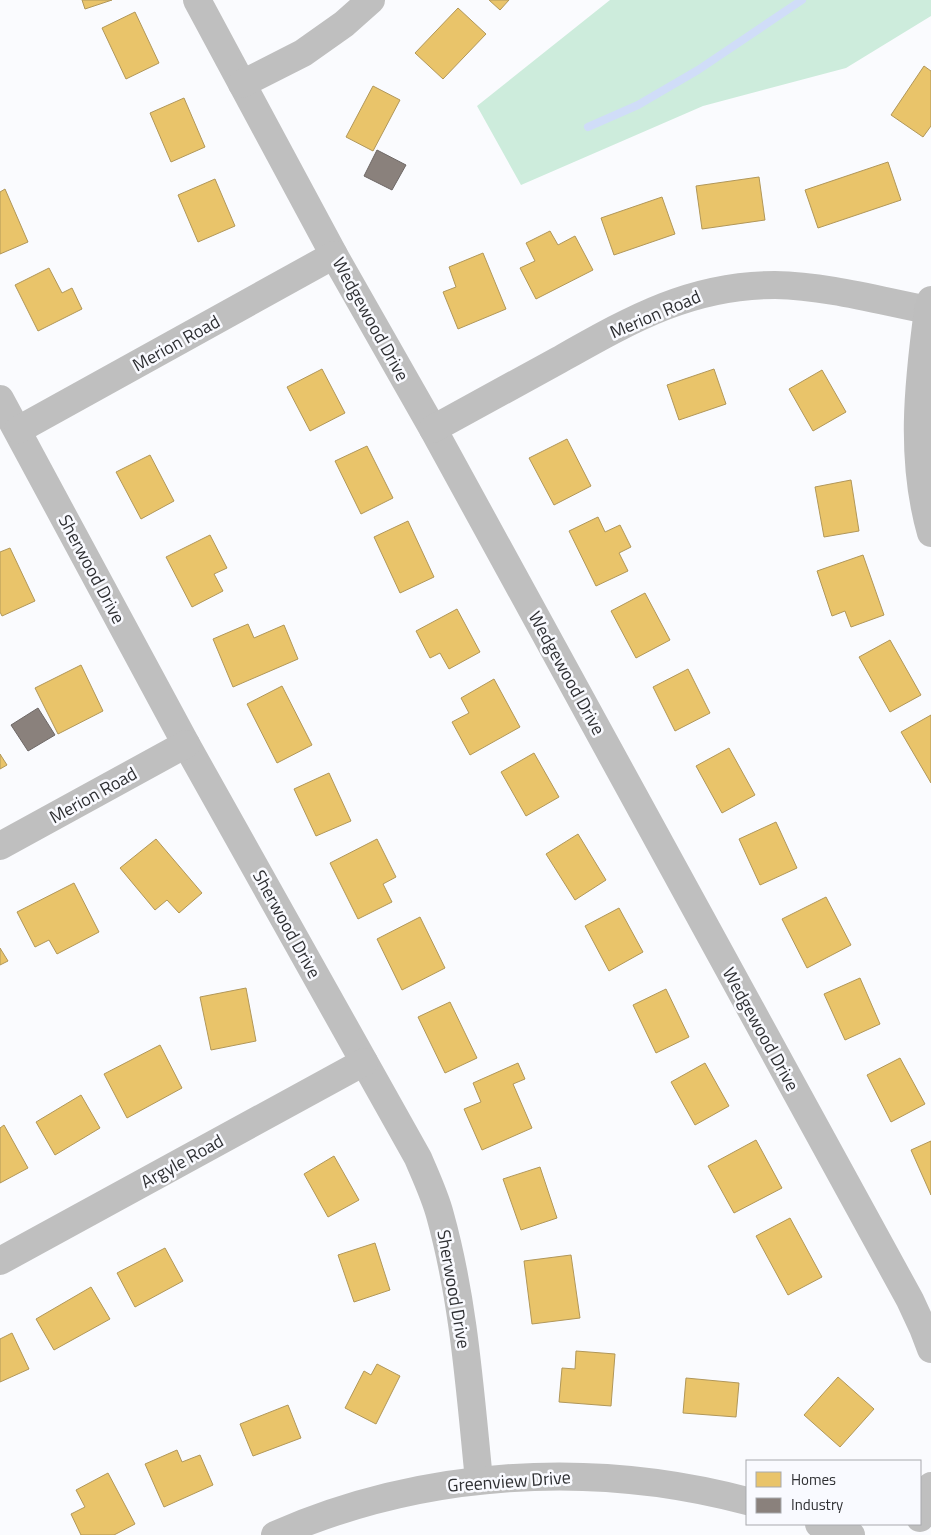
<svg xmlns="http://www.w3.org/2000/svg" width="931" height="1535" font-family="'Titillium Web',sans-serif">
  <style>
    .green { fill: #cdecdc }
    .homes { fill: #e9c46a; stroke: #b19759 }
    .industry { fill: #8a817c; stroke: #6e6866 }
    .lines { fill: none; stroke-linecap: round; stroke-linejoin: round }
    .stream { stroke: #d0ddf8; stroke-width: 8 }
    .street { stroke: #bfbfbf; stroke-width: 28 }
    .secondary { stroke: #bebebe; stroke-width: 28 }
    .labels { text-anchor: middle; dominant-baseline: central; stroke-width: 5; stroke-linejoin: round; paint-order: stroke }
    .street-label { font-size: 18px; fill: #2e2f32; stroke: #f9faff }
  </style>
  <rect width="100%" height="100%" fill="#fafbfe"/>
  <polygon class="green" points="610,0 931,0 931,16 846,68 703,106 521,185 477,106"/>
  <g class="homes">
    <polygon points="82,0 112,0 85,9"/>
    <polygon points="489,0 509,0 500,10"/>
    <polygon points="458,8 486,34 443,79 415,53"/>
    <polygon points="135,12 159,63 126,79 102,28"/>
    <polygon points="924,66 931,71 931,126 923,137 891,115"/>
    <polygon points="373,86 400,100 373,151 346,137"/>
    <polygon points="184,98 205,147 171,162 150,113"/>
    <polygon points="888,162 901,200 818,228 805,190"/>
    <polygon points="759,177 765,220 702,229 696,186"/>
    <polygon points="215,179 235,226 198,242 178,195"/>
    <polygon points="5,189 28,242 0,254 0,192"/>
    <polygon points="662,197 675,234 614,255 601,218"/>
    <polygon points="550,231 558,245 575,236 593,270 536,299 520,268 535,261 526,243"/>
    <polygon points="483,253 506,309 458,329 443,292 456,287 449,267"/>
    <polygon points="49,268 62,293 72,288 82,309 38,331 15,285"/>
    <polygon points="322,369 345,413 310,431 287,387"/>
    <polygon points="714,369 726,404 679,420 667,385"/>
    <polygon points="822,370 846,412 813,431 789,389"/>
    <polygon points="567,439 591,486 554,505 529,458"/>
    <polygon points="367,446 393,498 361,514 335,461"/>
    <polygon points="150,455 174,501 141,519 116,472"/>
    <polygon points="851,480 859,531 824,537 815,487"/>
    <polygon points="598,517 605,532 620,525 631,547 619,553 628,571 596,586 569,531"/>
    <polygon points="408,521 434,577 400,593 374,537"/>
    <polygon points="210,535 227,568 214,574 223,591 192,607 166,557"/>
    <polygon points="10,548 35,601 2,616 0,612 0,552"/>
    <polygon points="863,555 884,615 851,627 845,611 832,616 817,571"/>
    <polygon points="645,593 670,640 636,658 611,611"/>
    <polygon points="457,609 480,652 449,669 440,653 430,658 416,631"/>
    <polygon points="248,624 254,638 284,625 298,659 233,687 213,639"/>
    <polygon points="890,640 921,695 890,712 859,657"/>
    <polygon points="81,665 103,711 58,734 35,688"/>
    <polygon points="688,669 710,713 675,731 653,687"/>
    <polygon points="494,679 520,727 470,755 452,722 469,713 461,698"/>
    <polygon points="282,686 312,745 277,763 247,704"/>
    <polygon points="931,715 931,783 901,732"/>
    <polygon points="729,748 755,795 722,813 696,766"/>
    <polygon points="534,753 559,797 526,816 501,772"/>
    <polygon points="0,754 7,765 0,769"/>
    <polygon points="329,773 351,821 316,836 294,789"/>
    <polygon points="776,822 797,868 760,885 739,839"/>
    <polygon points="578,834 606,880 575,900 546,854"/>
    <polygon points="156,839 202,893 179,913 167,900 155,910 120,868"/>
    <polygon points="377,839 396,877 383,884 392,902 358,919 330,863"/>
    <polygon points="74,883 99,932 57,954 49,940 35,947 17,912"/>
    <polygon points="826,897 851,945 807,968 782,919"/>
    <polygon points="619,908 643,952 609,971 585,926"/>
    <polygon points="420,917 445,968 402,990 377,939"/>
    <polygon points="0,948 8,961 0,965"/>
    <polygon points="860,978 880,1024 845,1040 824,994"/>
    <polygon points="246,988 256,1041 211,1050 200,997"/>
    <polygon points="666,989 689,1037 656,1053 633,1005"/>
    <polygon points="450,1002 477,1058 445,1073 418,1017"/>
    <polygon points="160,1045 182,1088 127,1118 104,1074"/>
    <polygon points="900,1058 925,1104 891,1122 867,1075"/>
    <polygon points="518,1063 525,1079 513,1084 532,1128 482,1150 464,1109 481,1102 473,1083"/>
    <polygon points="705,1063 729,1106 695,1125 671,1082"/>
    <polygon points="81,1095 100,1128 55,1155 36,1122"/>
    <polygon points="4,1125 28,1168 0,1183 0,1128"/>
    <polygon points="756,1140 782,1188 734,1213 708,1166"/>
    <polygon points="931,1141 931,1195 911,1150"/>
    <polygon points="334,1156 359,1200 328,1217 304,1174"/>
    <polygon points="540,1167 557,1218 521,1230 503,1179"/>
    <polygon points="790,1218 822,1277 788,1295 756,1236"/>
    <polygon points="375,1243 390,1290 354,1302 338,1255"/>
    <polygon points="165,1248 183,1281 135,1307 117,1273"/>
    <polygon points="571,1255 580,1318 532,1324 524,1261"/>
    <polygon points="91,1287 110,1319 54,1350 36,1319"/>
    <polygon points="12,1333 29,1369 0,1382 0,1339"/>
    <polygon points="576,1351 615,1354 611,1406 559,1402 562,1368 575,1369"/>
    <polygon points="377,1364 400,1376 376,1424 345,1408 364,1371 371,1375"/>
    <polygon points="838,1377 874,1409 840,1447 804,1415"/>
    <polygon points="686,1378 739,1383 736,1417 683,1413"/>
    <polygon points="288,1405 301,1438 253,1456 240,1424"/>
    <polygon points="177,1450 182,1462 200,1455 213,1485 164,1507 145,1464"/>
    <polygon points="108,1473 135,1524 114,1535 81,1535 71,1514 85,1507 76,1490"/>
  </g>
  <g class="industry">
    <polygon points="377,150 406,165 392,190 364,176"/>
    <polygon points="38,708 55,735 28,751 11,725"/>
  </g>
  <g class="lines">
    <polyline class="stream" points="588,127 638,105 698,70 802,0"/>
    <g class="street">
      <polyline points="197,0 334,255 433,429 910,1300 923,1328 931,1349"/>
      <polyline points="242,84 303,53 344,24 371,0"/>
      <path d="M0,399L186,744L418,1158C426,1177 435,1196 440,1215C464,1301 470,1392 479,1480"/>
      <path d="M433,429C475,406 517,383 559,360C630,320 690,285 775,285C826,286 877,300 928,310"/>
      <polyline points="18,430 334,255"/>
      <polyline points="0,846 186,744"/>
      <polyline points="0,1261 364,1062"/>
      <polyline points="920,1518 931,1486"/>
      <polyline points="819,1524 851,1535"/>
      <path d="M275,1535C423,1470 592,1460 747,1501"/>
    </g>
    <path class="secondary" d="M931,300L928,310C918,385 910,459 931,533"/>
  </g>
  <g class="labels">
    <g class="street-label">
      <text transform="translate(655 314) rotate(-23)">Merion Road</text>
      <text transform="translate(371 319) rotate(61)">Wedgewood Drive</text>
      <text transform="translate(176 343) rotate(-29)">Merion Road</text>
      <text transform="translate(92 569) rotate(62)">Sherwood Drive</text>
      <text transform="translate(567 673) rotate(61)">Wedgewood Drive</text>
      <text transform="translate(93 795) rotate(-29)">Merion Road</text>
      <text transform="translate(287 924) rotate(61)">Sherwood Drive</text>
      <text transform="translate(761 1029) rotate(61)">Wedgewood Drive</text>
      <text transform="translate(182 1161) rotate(-29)">Argyle Road</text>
      <text transform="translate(454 1289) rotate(80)">Sherwood Drive</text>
      <text transform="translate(509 1481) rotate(-4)">Greenview Drive</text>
    </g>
  </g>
  <rect x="746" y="1460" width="175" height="65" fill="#f9faff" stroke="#a8a9ad"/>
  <rect x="756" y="1472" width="25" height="15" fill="#e9c46a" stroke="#a8a9ad"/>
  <text x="791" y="1485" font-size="15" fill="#2e2f32">Homes</text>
  <rect x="756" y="1498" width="25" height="15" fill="#8a817c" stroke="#a8a9ad"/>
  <text x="791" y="1510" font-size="15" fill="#2e2f32">Industry</text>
</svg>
